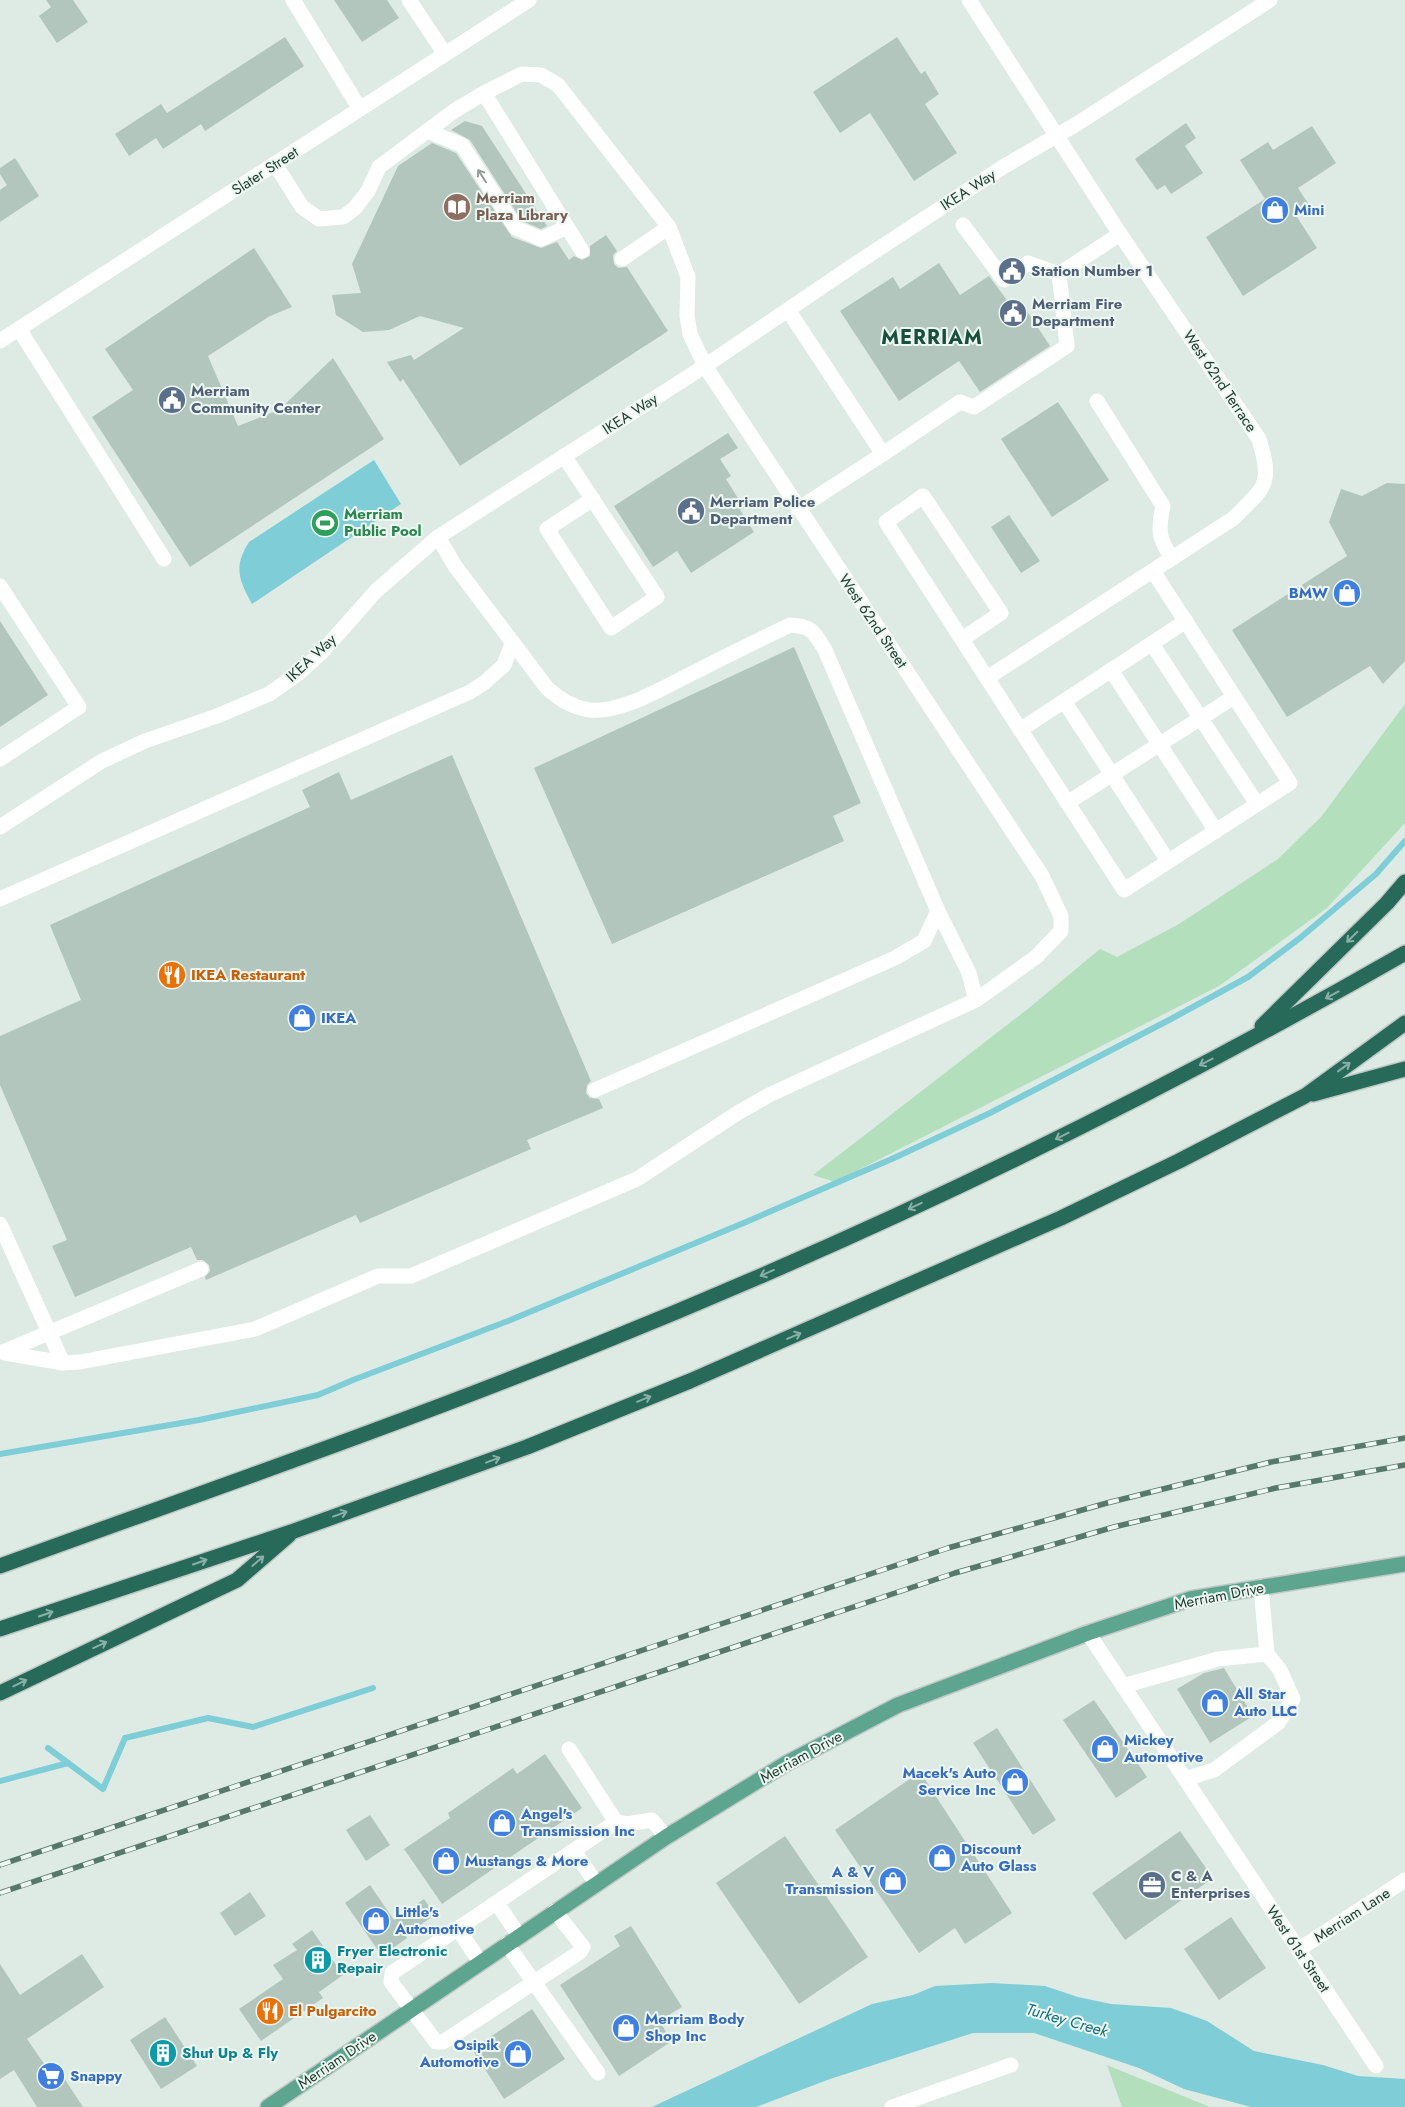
<svg xmlns="http://www.w3.org/2000/svg" width="1405" height="2107" font-family="Jost,sans-serif">
  <style>
    .green { fill: #b3dfbd }
    .water { fill: #7fcdd6 }
    .lines { fill: none; stroke-linecap: round; stroke-linejoin: round }
    .stream { stroke: #7fcdd6; stroke-width: 6 }
    .building { fill: #b2c6bd }
    .major-casing { stroke: #c0c8c6; stroke-width: 18 }
    .highway-casing { stroke: #c0c8c6; stroke-width: 18 }
    .minor { stroke: #fff; stroke-width: 15 }
    .major { stroke: #5da58f; stroke-width: 15 }
    .highway { stroke: #276a59; stroke-width: 15 }
    .rail-casing { stroke: #57786d; stroke-width: 5.5 }
    .rail { stroke: #eef7f2; stroke-width: 4; stroke-dasharray: 11; stroke-linecap: butt }
    .oneway { stroke: #8e9d98 }
    .oneway2 { stroke: #8ab0a6 }
    .labels { text-anchor: middle; dominant-baseline: central; stroke-width: 4; stroke-linejoin: round; paint-order: stroke }
    .street-label { font-size: 15px; fill: #1d3b32; stroke: #eef7f2 }
    .education-label { font-size: 15px; font-weight: bold; fill: #785e54; stroke: #eef7f2; text-anchor: start }
    .shop-label { font-size: 15px; font-weight: bold; fill: #366cbe; stroke: #eef7f2; text-anchor: start }
    .service-label { font-size: 15px; font-weight: bold; fill: #4e5e75; stroke: #eef7f2; text-anchor: start }
    .leisure-label { font-size: 15px; font-weight: bold; fill: #27864d; stroke: #eef7f2; text-anchor: start }
    .food-label { font-size: 15px; font-weight: bold; fill: #c56008; stroke: #eef7f2; text-anchor: start }
    .culture-label { font-size: 15px; font-weight: bold; fill: #0d838f; stroke: #eef7f2; text-anchor: start }
    .water-label { font-size: 16px; font-style: italic; fill: #13707c; stroke: #eef7f2 }
    .district-label { font-size: 20px; font-weight: bold; letter-spacing: 1px; fill: #184f3f; stroke: #eef7f2 }
  </style>
  <rect width="100%" height="100%" fill="#ddebe4"/>
  <g class="green">
    <polygon points="1405,704 1405,823 1327,908 1219,986 835,1182 813,1175 1029,1008 1100,949 1117,957 1179,924 1278,859 1321,817"/>
    <polygon points="1107,2065 1210,2107 1122,2107"/>
  </g>
  <g class="water">
    <path d="M374,460L401,504L252,604C239,580 233,567 249,542Z"/>
    <polygon points="992,1983 1045,1986 1078,1997 1111,2004 1171,2008 1207,2021 1254,2051 1323,2065 1358,2076 1405,2079 1405,2107 1251,2107 1184,2089 1139,2068 1034,2033 973,2033 830,2079 756,2107 652,2107 872,2004 913,1995 935,1986"/>
  </g>
  <g class="lines">
    <g class="stream">
      <polyline points="0,1454 199,1420 318,1395 353,1380 508,1321 746,1222 894,1158 990,1113 1171,1019 1248,977 1300,938 1376,874 1405,841"/>
      <polyline points="48,1748 103,1789 125,1738 208,1718 253,1727 373,1688"/>
      <polyline points="0,1781 68,1763"/>
    </g>
  </g>
  <g class="building">
    <polygon points="46,0 73,0 88,22 57,43 39,16 51,7"/>
    <polygon points="334,0 387,0 399,18 362,42"/>
    <polygon points="285,37 304,66 205,131 201,124 163,149 156,138 129,156 115,134 161,104 167,113"/>
    <polygon points="897,37 921,74 925,71 939,94 925,104 957,153 914,181 870,113 840,133 813,92"/>
    <polygon points="465,121 482,126 547,226 541,229 522,221 470,140 451,130"/>
    <polygon points="1186,123 1196,138 1185,146 1203,173 1171,194 1165,185 1157,190 1135,159"/>
    <polygon points="1312,126 1336,163 1298,188 1309,205 1295,214 1317,248 1243,296 1206,237 1265,199 1240,160 1268,142 1273,150"/>
    <polygon points="432,143 456,153 512,237 541,248 557,242 569,260 574,256 582,260 590,256 590,246 606,235 617,251 613,255 614,264 618,268 627,267 668,331 460,466 403,379 400,382 387,362 411,355 414,360 464,328 420,316 389,330 363,332 336,315 332,295 361,293 352,264 398,166"/>
    <polygon points="15,158 39,196 0,222 0,190 7,185 0,174 0,168"/>
    <polygon points="254,248 292,307 270,316 208,356 238,426 279,410 333,358 384,439 190,567 92,417 133,390 105,349"/>
    <polygon points="939,263 960,295 989,276 1015,311 1023,305 1050,346 980,392 959,361 899,401 840,311 893,277 900,289"/>
    <polygon points="1058,402 1109,480 1052,517 1001,439"/>
    <polygon points="728,433 738,448 720,459 731,476 726,479 744,508 740,510 754,532 691,573 677,551 653,567 614,506"/>
    <polygon points="1387,483 1405,484 1405,661 1383,684 1370,666 1287,717 1232,630 1347,556 1329,522 1341,489 1362,496"/>
    <polygon points="1009,515 1040,561 1021,573 991,527"/>
    <polygon points="0,621 48,695 0,727"/>
    <polygon points="794,647 861,803 833,816 844,841 612,944 534,768"/>
    <polygon points="452,755 591,1081 587,1085 586,1093 590,1098 599,1099 603,1108 527,1140 531,1149 360,1223 356,1215 206,1280 205,1277 210,1271 209,1265 203,1260 197,1260 191,1247 75,1297 52,1246 67,1240 0,1085 0,1036 81,1000 50,925 310,807 302,790 339,772 351,800"/>
    <polygon points="1224,1668 1253,1716 1210,1743 1177,1689 1204,1673"/>
    <polygon points="1094,1700 1147,1777 1116,1798 1063,1720"/>
    <polygon points="997,1728 1056,1820 1033,1835 973,1743"/>
    <polygon points="545,1754 582,1808 442,1904 404,1849 450,1818 448,1813 513,1768 517,1774"/>
    <polygon points="920,1772 1012,1913 965,1944 955,1928 919,1953 835,1830"/>
    <polygon points="370,1815 390,1845 366,1861 346,1830"/>
    <polygon points="1180,1831 1213,1878 1125,1940 1092,1893"/>
    <polygon points="785,1836 868,1957 799,2004 716,1883"/>
    <polygon points="370,1885 394,1920 424,1899 435,1915 405,1935 407,1938 382,1956 345,1903"/>
    <polygon points="250,1892 266,1916 235,1936 220,1913"/>
    <polygon points="1231,1917 1266,1968 1219,2000 1184,1949"/>
    <polygon points="631,1926 682,2007 659,2021 672,2041 619,2076 560,1985 620,1946 614,1936"/>
    <polygon points="312,1930 343,1975 319,1992 323,1998 261,2041 239,2009 283,1979 273,1965 297,1950 292,1944"/>
    <polygon points="82,1954 104,1987 27,2039 49,2071 56,2066 83,2107 37,2107 14,2070 0,2079 0,1964 20,1995"/>
    <polygon points="532,2009 565,2059 504,2099 472,2049"/>
    <polygon points="165,2017 197,2066 161,2089 130,2040"/>
  </g>
  <g class="lines">
    <defs>
      <polyline id="major" points="268,2107 666,1837 787,1763 898,1705 1088,1633 1190,1599 1405,1564"/>
      <g id="highway">
        <polyline points="1262,1026 1387,903 1405,882"/>
        <polyline points="1313,1094 1405,1069"/>
        <path d="M0,1566C198,1494 398,1425 593,1346C872,1234 1144,1103 1405,953"/>
        <polyline points="0,1629 294,1531 527,1447 690,1381 1061,1218 1179,1161 1305,1096 1405,1023"/>
        <polyline points="0,1693 237,1580 289,1535"/>
      </g>
    </defs>
    <use href="#major" class="major-casing"/>
    <use href="#highway" class="highway-casing"/>
    <g class="minor">
      <polyline points="293,0 360,109"/>
      <polyline points="409,0 445,54"/>
      <path d="M969,0L1120,234L1259,439C1273,486 1265,486 1234,518L987,678"/>
      <polyline points="484,93 582,251"/>
      <polyline points="427,131 462,145 516,228 541,239 567,227"/>
      <polyline points="963,225 1004,280 1028,263 1059,274"/>
      <polyline points="622,259 669,227"/>
      <polyline points="788,310 883,454 960,402 974,407 1067,346 1059,274 1120,234"/>
      <polyline points="19,329 164,559"/>
      <polyline points="0,341 529,0"/>
      <path d="M1097,401L1163,506C1158,530 1158,538 1172,558"/>
      <polyline points="564,456 657,597 611,628 547,529 593,499"/>
      <polyline points="798,509 883,454"/>
      <path d="M438,537L455,566L547,688C559,699 573,708 590,710C624,713 667,685 697,671C728,655 759,640 790,625C812,626 814,632 825,650L938,911L969,973L976,1000"/>
      <polyline points="0,586 79,707 0,759"/>
      <path d="M962,639L1001,613L923,496L886,522C965,645 1044,768 1124,890L1290,783L1153,571"/>
      <polyline points="1152,644 1257,804"/>
      <polyline points="1111,670 1216,831"/>
      <polyline points="1064,701 1168,861"/>
      <polyline points="1020,730 1186,621"/>
      <polyline points="1067,803 1234,697"/>
      <polyline points="0,827 102,761 145,741 217,716 269,694 299,673 322,652 376,591 438,537 705,366 851,267 1003,167 1075,125 1270,0"/>
      <polyline points="0,899 470,692 484,683 504,665 512,644"/>
      <polyline points="595,1090 895,958 924,941 938,911"/>
      <polyline points="0,1224 63,1363"/>
      <polyline points="3,1352 201,1269"/>
      <polyline points="5,1353 63,1363 80,1362 255,1329 378,1276 411,1276 637,1179 736,1114 769,1095 976,1000 1036,957 1061,931 1061,916 1042,876 705,366 690,334 687,316 688,277 669,227 558,85 541,75 522,74 484,93 454,111 379,167 368,191 355,208 343,217 319,219 302,207 275,164"/>
      <polyline points="1261,1587 1267,1654"/>
      <polyline points="1088,1633 1376,2066"/>
      <polyline points="1123,1686 1218,1659 1267,1654 1280,1670 1293,1699 1278,1723 1214,1770 1185,1779"/>
      <polyline points="616,1822 627,1824 652,1820 666,1837"/>
      <polyline points="574,1851 596,1883"/>
      <polyline points="497,1903 519,1936"/>
      <polyline points="555,1911 583,1947 580,1952 443,2042 436,2042 391,1982 392,1973 616,1822 569,1749"/>
      <polyline points="458,1929 480,1962"/>
      <polyline points="507,1944 598,2073"/>
      <polyline points="1298,1950 1405,1880"/>
      <polyline points="892,2107 1011,2065"/>
    </g>
    <use href="#major" class="major"/>
    <use href="#highway" class="highway"/>
    <defs>
      <g id="rail">
        <polyline points="0,1865 948,1548 1107,1503 1271,1462 1405,1438"/>
        <polyline points="0,1893 955,1573 1114,1527 1276,1488 1405,1465"/>
      </g>
    </defs>
    <use href="#rail" class="rail-casing"/>
    <use href="#rail" class="rail"/>
  </g>
  <defs><path id="oneway-shaft" d="M-6 0H5M1.5-3L5.5 0L1.5 3" fill="none" stroke-width="1.6" stroke-linecap="round" stroke-linejoin="round" transform="scale(1.25)"/></defs>
  <use class="oneway" href="#oneway-shaft" transform="translate(482 176) rotate(-123)"/>
  <g class="oneway2">
    <use href="#oneway-shaft" transform="translate(1352 937) rotate(135)"/>
    <use href="#oneway-shaft" transform="translate(1332 995) rotate(152)"/>
    <use href="#oneway-shaft" transform="translate(1206 1062) rotate(153)"/>
    <use href="#oneway-shaft" transform="translate(1344 1067) rotate(-36)"/>
    <use href="#oneway-shaft" transform="translate(1062 1136) rotate(153)"/>
    <use href="#oneway-shaft" transform="translate(915 1206) rotate(155)"/>
    <use href="#oneway-shaft" transform="translate(767 1273) rotate(156)"/>
    <use href="#oneway-shaft" transform="translate(794 1336) rotate(-23)"/>
    <use href="#oneway-shaft" transform="translate(644 1399) rotate(-22)"/>
    <use href="#oneway-shaft" transform="translate(493 1460) rotate(-20)"/>
    <use href="#oneway-shaft" transform="translate(340 1514) rotate(-20)"/>
    <use href="#oneway-shaft" transform="translate(258 1561) rotate(-41)"/>
    <use href="#oneway-shaft" transform="translate(200 1562) rotate(-19)"/>
    <use href="#oneway-shaft" transform="translate(46 1614) rotate(-19)"/>
    <use href="#oneway-shaft" transform="translate(100 1645) rotate(-25)"/>
    <use href="#oneway-shaft" transform="translate(20 1683) rotate(-26)"/>
  </g>
  <defs>
    <symbol id="library-disc" viewBox="-11 -11 22 22"><circle r="9.5" fill="#8d6e63" stroke="#eef7f2"/><path d="M-6-4Q-3-5.5-.7-3.5V5Q-3 3-6 4ZM6-4Q3-5.5 .7-3.5V5Q3 3 6 4Z" fill="#fff"/></symbol>
    <symbol id="shop-disc" viewBox="-11 -11 22 22"><circle r="9.5" fill="#3f7fe0" stroke="#eef7f2"/><path d="M-5-2.5h2.3a2.7 3.5 0 0 1 5.4 0H5L5.5 6h-11ZM-1.5-2.5h3a1.5 2.3 0 0 0-3 0Z" fill="#fff"/></symbol>
    <symbol id="civic-disc" viewBox="-11 -11 22 22"><circle r="9.5" fill="#5c6f8a" stroke="#eef7f2"/><path d="M-.6-6.5H3V-4.5H.6V-3L4-1V1h2V6H-6V1h2V-1L-.6-3ZM-1.2 2.5V6h2.4V2.5Z" fill="#fff"/></symbol>
    <symbol id="stadium-disc" viewBox="-11 -11 22 22"><circle r="9.5" fill="#2e9e5b" stroke="#eef7f2"/><path d="M0-5a6.5 5 0 1 0 0 10a6.5 5 0 1 0 0-10ZM-3.5-1.8h7v3.6h-7Z" fill="#fff"/></symbol>
    <symbol id="restaurant-disc" viewBox="-11 -11 22 22"><circle r="9.5" fill="#e8710a" stroke="#eef7f2"/><path d="M-5-6h1v4h1v-4h1v4h1v-4h1v5L-1.5 .5V6h-2V.5L-5-1ZM5-6V6H3V1.5H1.5Q1.5-4 5-6Z" fill="#fff"/></symbol>
    <symbol id="office-disc" viewBox="-11 -11 22 22"><circle r="9.5" fill="#5c6f8a" stroke="#eef7f2"/><path d="M-6-3h4V-5.5h4V-3h4V5H-6ZM-1-4.5V-3h2v-1.5ZM-6 0V1H6V0Z" fill="#fff"/></symbol>
    <symbol id="building-disc" viewBox="-11 -11 22 22"><circle r="9.5" fill="#0f9aa8" stroke="#eef7f2"/><path d="M-4-6H4V6H1V3H-1V6H-4ZM-2.5-4.3h1.7v1.8h-1.7ZM.8-4.3h1.7v1.8H.8ZM-2.5-1h1.7V.8h-1.7ZM.8-1h1.7V.8H.8Z" fill="#fff"/></symbol>
    <symbol id="supermarket-disc" viewBox="-11 -11 22 22"><circle r="9.5" fill="#3f7fe0" stroke="#eef7f2"/><path d="M-6-5.5h2.5l.6 2H6L4.5 2H-2.5L-4.4-4H-6ZM-1.5 3.2a1.3 1.3 0 1 0 .1 0ZM3 3.2a1.3 1.3 0 1 0 .1 0Z" fill="#fff"/></symbol>
  </defs>
  <g fill-rule="evenodd">
    <use href="#library-disc" x="441" y="191" width="32" height="32"/>
    <use href="#shop-disc" x="1259" y="194" width="32" height="32"/>
    <use href="#civic-disc" x="996" y="255" width="32" height="32"/>
    <use href="#civic-disc" x="997" y="297" width="32" height="32"/>
    <use href="#civic-disc" x="156" y="384" width="32" height="32"/>
    <use href="#civic-disc" x="675" y="495" width="32" height="32"/>
    <use href="#stadium-disc" x="309" y="507" width="32" height="32"/>
    <use href="#shop-disc" x="1331" y="577" width="32" height="32"/>
    <use href="#restaurant-disc" x="156" y="959" width="32" height="32"/>
    <use href="#shop-disc" x="286" y="1002" width="32" height="32"/>
    <use href="#shop-disc" x="1199" y="1687" width="32" height="32"/>
    <use href="#shop-disc" x="1089" y="1733" width="32" height="32"/>
    <use href="#shop-disc" x="999" y="1766" width="32" height="32"/>
    <use href="#shop-disc" x="486" y="1807" width="32" height="32"/>
    <use href="#shop-disc" x="926" y="1842" width="32" height="32"/>
    <use href="#shop-disc" x="430" y="1845" width="32" height="32"/>
    <use href="#shop-disc" x="877" y="1865" width="32" height="32"/>
    <use href="#office-disc" x="1136" y="1869" width="32" height="32"/>
    <use href="#shop-disc" x="360" y="1905" width="32" height="32"/>
    <use href="#building-disc" x="302" y="1944" width="32" height="32"/>
    <use href="#restaurant-disc" x="254" y="1995" width="32" height="32"/>
    <use href="#shop-disc" x="610" y="2012" width="32" height="32"/>
    <use href="#building-disc" x="147" y="2037" width="32" height="32"/>
    <use href="#shop-disc" x="502" y="2038" width="32" height="32"/>
    <use href="#supermarket-disc" x="35" y="2060" width="32" height="32"/>
  </g>
  <g class="labels">
    <g class="street-label">
      <text transform="translate(265 171) rotate(-33)">Slater Street</text>
      <text transform="translate(968 190) rotate(-33)">IKEA Way</text>
      <text transform="translate(1220 381) rotate(56)">West 62nd Terrace</text>
      <text transform="translate(630 414) rotate(-33)">IKEA Way</text>
      <text transform="translate(873 621) rotate(56)">West 62nd Street</text>
      <text transform="translate(311 658) rotate(-43)">IKEA Way</text>
      <text transform="translate(1219 1596) rotate(-11)">Merriam Drive</text>
      <text transform="translate(801 1757) rotate(-29)">Merriam Drive</text>
      <text transform="translate(1352 1915) rotate(-33)">Merriam Lane</text>
      <text transform="translate(1298 1949) rotate(56)">West 61st Street</text>
      <text transform="translate(337 2060) rotate(-34)">Merriam Drive</text>
    </g>
    <g class="education-label">
      <text x="476" y="198">Merriam<tspan x="476" dy="17">Plaza Library</tspan></text>
    </g>
    <g class="shop-label">
      <text x="1294" y="210">Mini</text>
      <text x="1328" y="593" text-anchor="end">BMW</text>
      <text x="321" y="1018">IKEA</text>
      <text x="1234" y="1694">All Star<tspan x="1234" dy="17">Auto LLC</tspan></text>
      <text x="1124" y="1740">Mickey<tspan x="1124" dy="17">Automotive</tspan></text>
      <text x="996" y="1773" text-anchor="end">Macek's Auto<tspan x="996" dy="17">Service Inc</tspan></text>
      <text x="521" y="1814">Angel's<tspan x="521" dy="17">Transmission Inc</tspan></text>
      <text x="961" y="1849">Discount<tspan x="961" dy="17">Auto Glass</tspan></text>
      <text x="465" y="1861">Mustangs &amp; More</text>
      <text x="874" y="1872" text-anchor="end">A &amp; V<tspan x="874" dy="17">Transmission</tspan></text>
      <text x="395" y="1912">Little's<tspan x="395" dy="17">Automotive</tspan></text>
      <text x="645" y="2019">Merriam Body<tspan x="645" dy="17">Shop Inc</tspan></text>
      <text x="499" y="2045" text-anchor="end">Osipik<tspan x="499" dy="17">Automotive</tspan></text>
      <text x="70" y="2076">Snappy</text>
    </g>
    <g class="service-label">
      <text x="1031" y="271">Station Number 1</text>
      <text x="1032" y="304">Merriam Fire<tspan x="1032" dy="17">Department</tspan></text>
      <text x="191" y="391">Merriam<tspan x="191" dy="17">Community Center</tspan></text>
      <text x="710" y="502">Merriam Police<tspan x="710" dy="17">Department</tspan></text>
      <text x="1171" y="1876">C &amp; A<tspan x="1171" dy="17">Enterprises</tspan></text>
    </g>
    <g class="leisure-label">
      <text x="344" y="514">Merriam<tspan x="344" dy="17">Public Pool</tspan></text>
    </g>
    <g class="food-label">
      <text x="191" y="975">IKEA Restaurant</text>
      <text x="289" y="2011">El Pulgarcito</text>
    </g>
    <g class="culture-label">
      <text x="337" y="1951">Fryer Electronic<tspan x="337" dy="17">Repair</tspan></text>
      <text x="182" y="2053">Shut Up &amp; Fly</text>
    </g>
    <g class="water-label">
      <text transform="translate(1067 2020) rotate(16)">Turkey Creek</text>
    </g>
    <g class="district-label">
      <text x="932" y="337">MERRIAM</text>
    </g>
  </g>
</svg>
